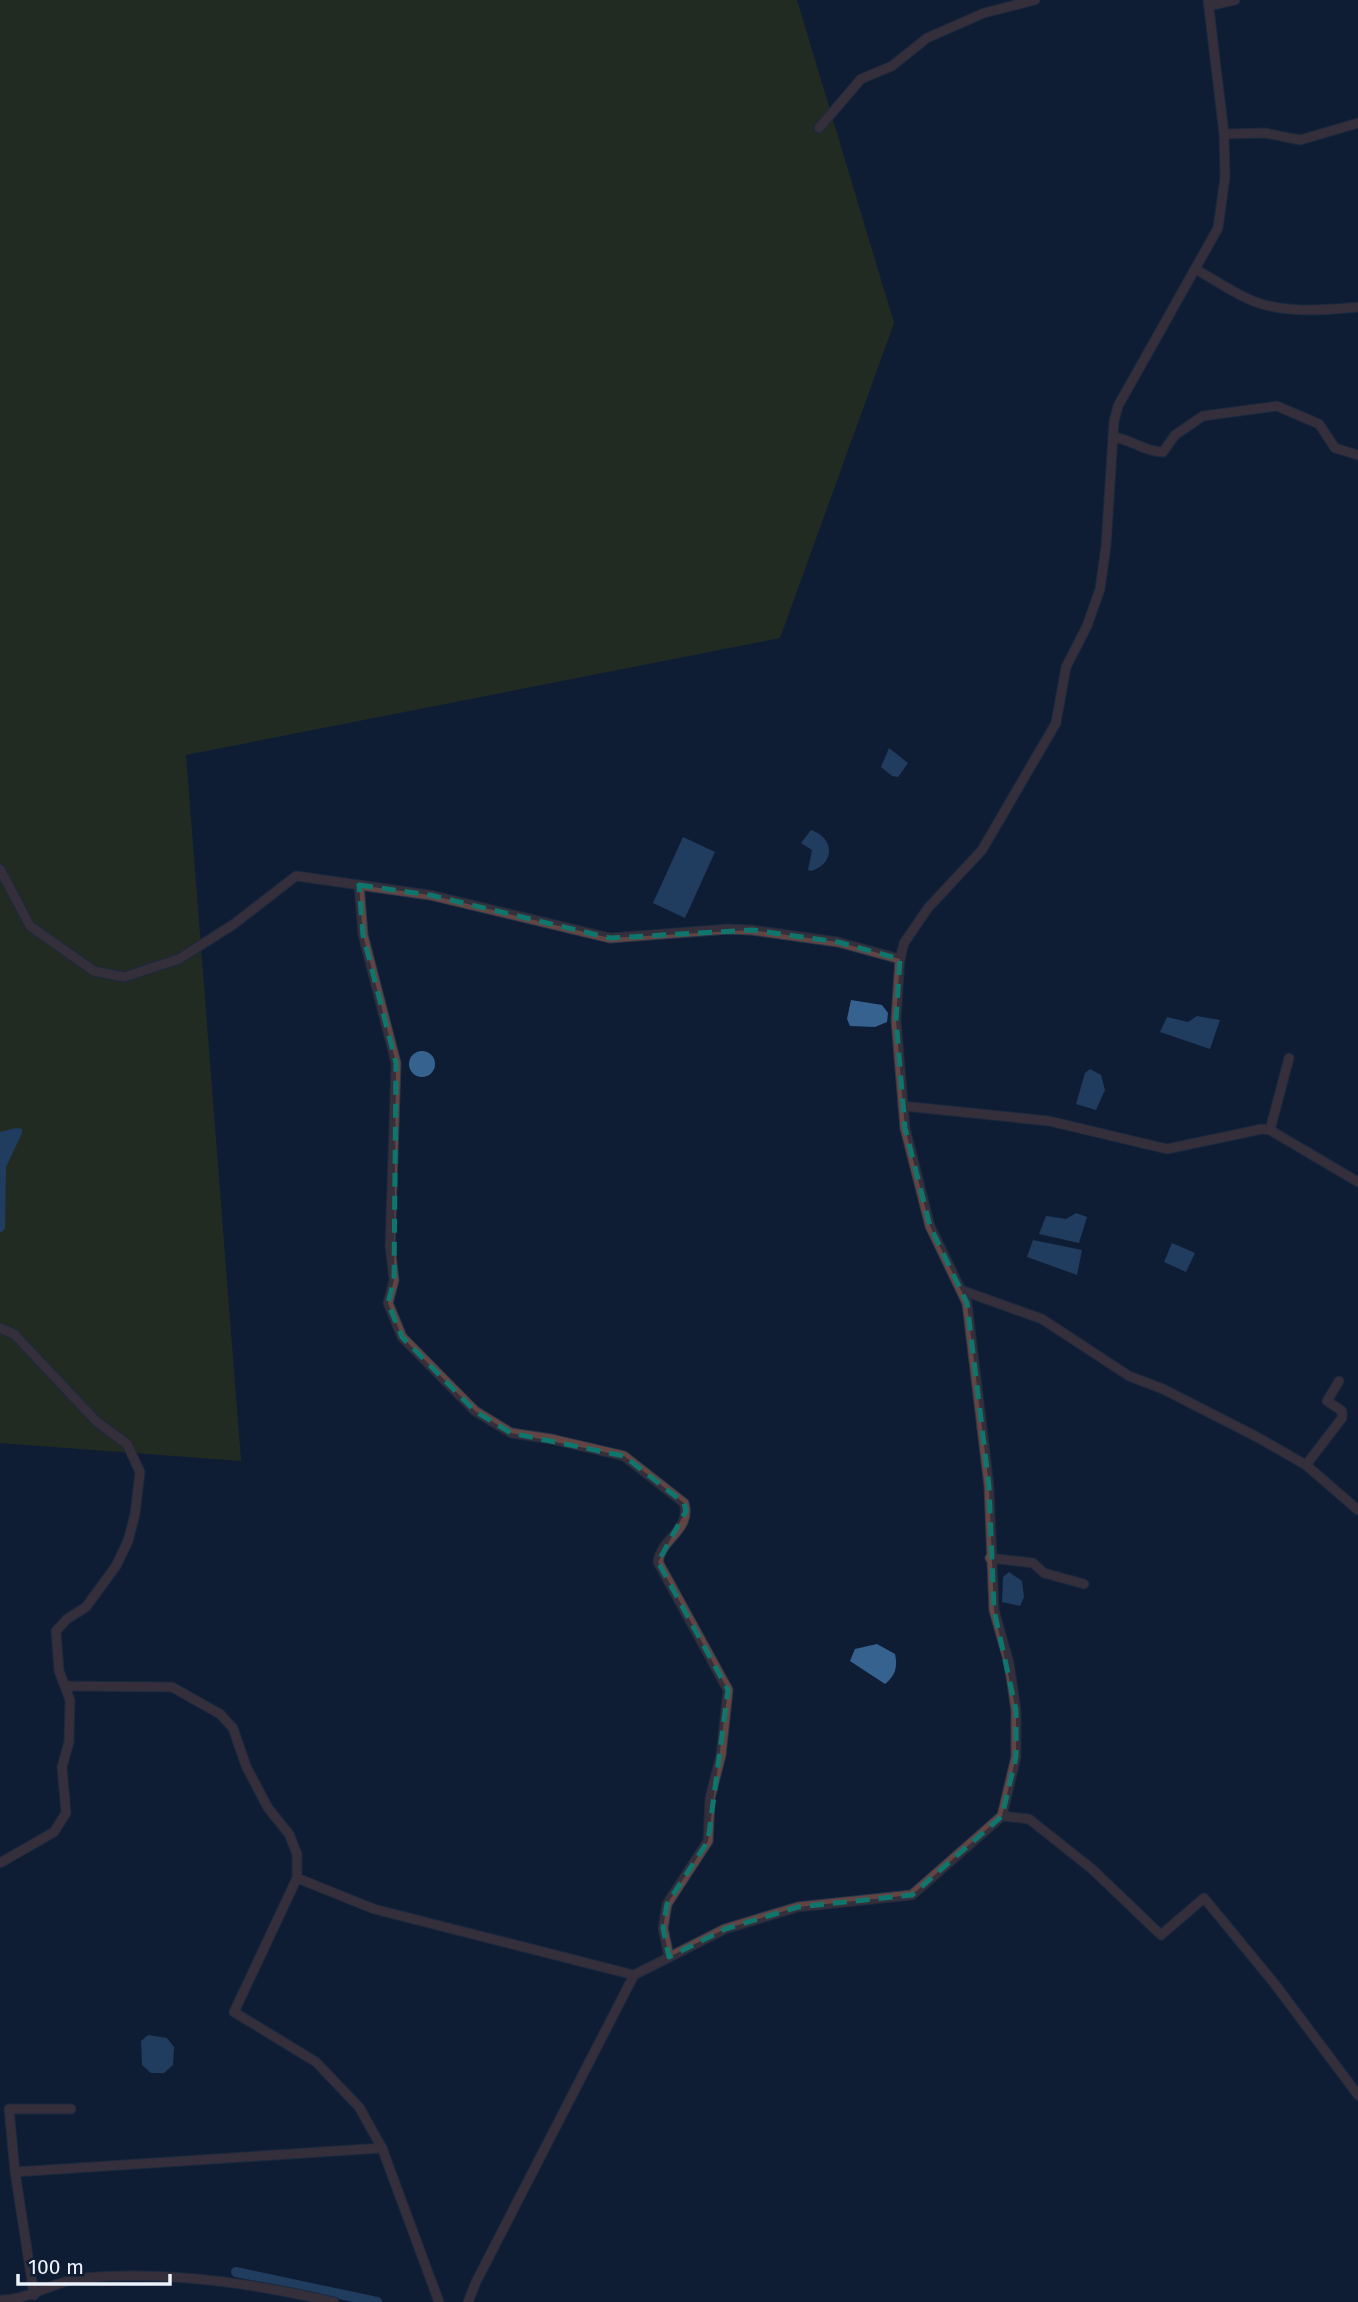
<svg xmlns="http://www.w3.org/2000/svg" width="1358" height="2302" font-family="'Fira Sans',sans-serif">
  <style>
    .green { fill: #3a3d0d }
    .water { fill: #366290 }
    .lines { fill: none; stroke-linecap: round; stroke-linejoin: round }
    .canal { stroke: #366290; stroke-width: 10 }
    .minor-casing { stroke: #2a374c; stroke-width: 11 }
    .minor { stroke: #624542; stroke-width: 9 }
    .marked { fill: none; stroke: #0f766e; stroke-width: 5; stroke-dasharray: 14 9; stroke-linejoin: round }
  </style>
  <rect width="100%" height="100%" fill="#0f1d34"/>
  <polygon class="green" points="0,0 797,0 894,323 780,638 186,755 241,1461 0,1443"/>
  <g class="water">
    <polygon points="889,748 908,763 898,777 892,776 881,767"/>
    <path d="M811,830C835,838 835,864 811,871L808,870L812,850L801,843Z"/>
    <polygon points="683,837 715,852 685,918 653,903"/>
    <polygon points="851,1000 882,1005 888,1013 887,1022 875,1027 850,1026 847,1019"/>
    <polygon points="1197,1016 1220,1020 1210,1049 1160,1032 1167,1017 1188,1022"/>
    <circle cx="422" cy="1064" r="13"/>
    <polygon points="1090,1069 1101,1075 1105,1090 1096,1110 1076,1104 1085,1073"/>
    <polygon points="16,1128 22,1129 22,1133 6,1167 5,1229 0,1233 0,1132"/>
    <polygon points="1076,1213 1087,1217 1079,1243 1039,1234 1046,1216 1066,1219"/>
    <polygon points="1033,1240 1082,1250 1077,1275 1027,1257"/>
    <polygon points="1172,1243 1195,1253 1186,1272 1164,1262"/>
    <polygon points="1009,1572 1022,1581 1024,1597 1020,1606 1002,1602 1003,1577"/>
    <path d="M877,1644L895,1654C898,1667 895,1676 885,1684L850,1661L855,1649Z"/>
    <polygon points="148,2035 167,2038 174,2047 173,2065 164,2073 151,2073 142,2065 141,2041"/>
  </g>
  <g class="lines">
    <polyline class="canal" points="236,2272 377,2302"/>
    <defs>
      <g id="minor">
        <polyline points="1209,6 1235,0"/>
        <polyline points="819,128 861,79 892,66 927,38 984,13 1035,0"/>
        <polyline points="1224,134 1265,133 1300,140 1358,123"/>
        <path d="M1195,269C1214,279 1233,293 1253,301C1285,314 1325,310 1358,307"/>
        <path d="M1113,437C1133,440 1145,452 1163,452L1175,435L1203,416L1277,406L1319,424L1335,448L1358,455"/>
        <polyline points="0,869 30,926 94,971 124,977 179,959 234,924 296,876 430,895 610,938 728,929 752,930 838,942 900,959"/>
        <path d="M359,885L363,935L396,1063L390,1246L394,1280L388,1303L402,1337L475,1411L511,1433L551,1439L624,1456L684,1503C692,1530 661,1538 658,1562L728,1690L721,1755L710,1798L708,1841L667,1904L663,1928L669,1957"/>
        <polyline points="903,1106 1049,1121 1167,1149 1262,1129 1270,1130 1358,1182"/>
        <polyline points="1270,1130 1289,1058"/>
        <polyline points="961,1290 1042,1319 1129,1376 1163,1389 1257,1437 1306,1465 1358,1510"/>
        <polyline points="0,1328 14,1334 97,1422 127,1444 140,1472 135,1514 128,1541 116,1566 86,1607 67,1619 56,1631 59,1671 70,1700 69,1742 62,1767 66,1813 54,1832 0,1863"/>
        <polyline points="1306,1465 1342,1418 1342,1411 1327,1401 1339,1381"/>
        <polyline points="990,1558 1033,1563 1044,1573 1084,1584"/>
        <polyline points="66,1686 172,1687 220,1714 233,1728 246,1766 268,1808 289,1834 297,1854 297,1878 374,1909 634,1975"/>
        <polyline points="1002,1816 1029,1819 1092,1869 1161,1935 1204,1898 1274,1983 1358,2095"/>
        <polyline points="297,1878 234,2012 316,2062 359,2107 382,2148"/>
        <polyline points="15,2172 382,2148 439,2302"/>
        <polyline points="34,2295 15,2172 9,2109 71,2109"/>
        <path d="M0,2300C30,2300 53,2281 83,2278C167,2270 253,2283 334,2302"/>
        <polyline points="468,2302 476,2282 634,1975 725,1929 798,1907 912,1895 1002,1816 1016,1757 1016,1710 1009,1663 994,1610 989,1486 967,1303 930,1226 905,1128 896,1020 900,959 904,943 928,908 982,850 1056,723 1066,667 1087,626 1100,589 1106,546 1114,421 1118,406 1218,228 1225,177 1224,134 1208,0"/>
      </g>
    </defs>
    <use href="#minor" class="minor-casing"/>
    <use href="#minor" class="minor"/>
  </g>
  <path d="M0 0H1358V2302H0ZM359,885L430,895L610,938L752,930L838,942L900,959L896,1020L905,1128L930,1226L967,1303L989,1486L994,1610L1016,1710V1757L1002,1816L912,1895L798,1907L725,1929L669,1957L663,1928L667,1904L708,1841L728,1690L658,1562L686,1511L684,1503L624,1456L511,1433L475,1411L402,1337L388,1303L394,1280L396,1063L363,935Z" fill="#0f1d34" fill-opacity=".55" fill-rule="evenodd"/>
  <path class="marked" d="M359,885L430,895L610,938L752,930L838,942L900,959L896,1020L905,1128L930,1226L967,1303L989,1486L994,1610L1016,1710V1757L1002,1816L912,1895L798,1907L725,1929L669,1957L663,1928L667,1904L708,1841L728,1690L658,1562L686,1511L684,1503L624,1456L511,1433L475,1411L402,1337L388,1303L394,1280L396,1063L363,935Z"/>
  <path d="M18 2274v10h152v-10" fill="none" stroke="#edf3fc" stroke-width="3.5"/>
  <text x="28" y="2274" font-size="21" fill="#edf3fc" stroke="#0f1d34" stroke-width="5" paint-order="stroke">100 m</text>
</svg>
